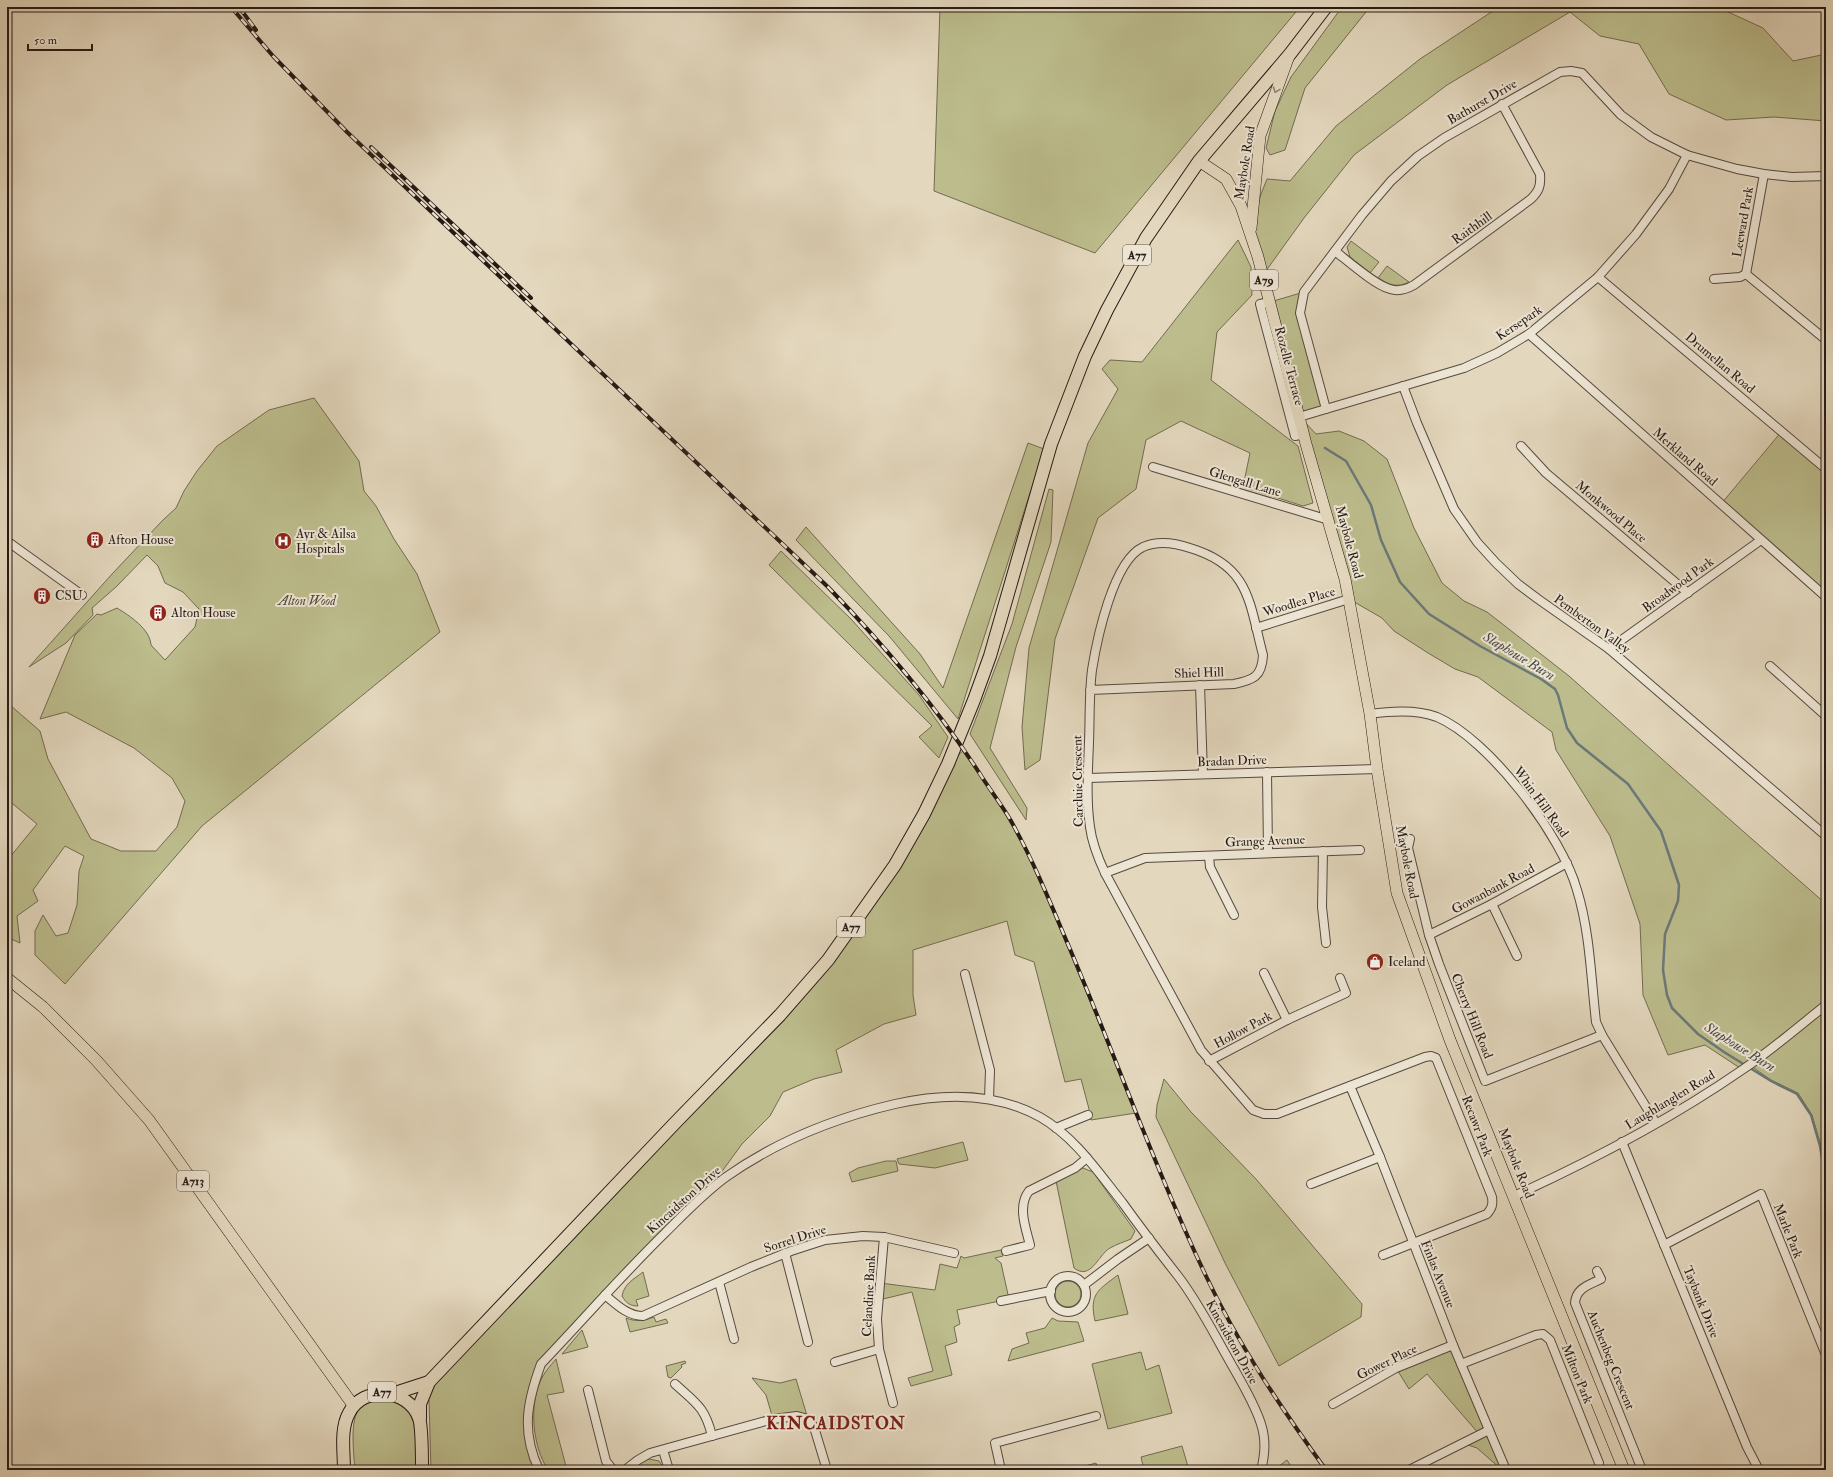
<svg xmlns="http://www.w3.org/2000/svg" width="1833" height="1477" font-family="'IM FELL Double Pica',serif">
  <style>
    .green { fill: #bcbc8c; stroke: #726b50 }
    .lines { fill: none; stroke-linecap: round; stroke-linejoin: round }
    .stream { stroke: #6b7879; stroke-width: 2.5 }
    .minor-casing { stroke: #56493f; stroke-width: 10 }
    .major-casing { stroke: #271a15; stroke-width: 12 }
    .highway-casing { stroke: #271a15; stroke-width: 14 }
    .minor { stroke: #ede5d4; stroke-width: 8 }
    .major { stroke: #e3d7bd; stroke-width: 11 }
    .highway { stroke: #e3d7bd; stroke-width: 12 }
    .rail-casing { stroke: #271a15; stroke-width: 4 }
    .rail { stroke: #ede5d4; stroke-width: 2.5; stroke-dasharray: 8; stroke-linecap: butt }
    .oneway { stroke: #8e8271 }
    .labels { text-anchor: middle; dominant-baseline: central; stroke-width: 4; stroke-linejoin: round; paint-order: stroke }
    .shield { fill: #ede5d4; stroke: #62574e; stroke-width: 1 }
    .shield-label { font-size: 12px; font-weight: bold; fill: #271a15 }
    .street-label { font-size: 13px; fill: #271a15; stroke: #ede5d4 }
    .poi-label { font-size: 13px; fill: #271a15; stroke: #ede5d4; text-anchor: start }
    .park-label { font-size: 13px; font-style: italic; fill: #544b39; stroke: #ede5d4 }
    .water-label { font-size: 14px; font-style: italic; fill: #494947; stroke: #ede5d4 }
    .district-label { font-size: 17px; font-weight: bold; letter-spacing: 1px; fill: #7a1f14; stroke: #ede5d4 }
  </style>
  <rect width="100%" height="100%" fill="#e3d7bd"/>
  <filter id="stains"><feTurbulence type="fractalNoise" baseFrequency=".005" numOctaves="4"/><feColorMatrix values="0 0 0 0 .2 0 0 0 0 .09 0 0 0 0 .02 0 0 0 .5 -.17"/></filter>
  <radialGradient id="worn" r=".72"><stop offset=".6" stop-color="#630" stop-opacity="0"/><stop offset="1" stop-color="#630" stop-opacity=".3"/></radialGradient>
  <g class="green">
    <polygon points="940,7 1300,7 1095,253 934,191"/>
    <polygon points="1342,7 1370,7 1305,88 1285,150 1270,155 1266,148 1275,111 1291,77"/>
    <polygon points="1499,7 1727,7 1726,11 1763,28 1793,61 1826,54 1826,121 1774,117 1726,120 1669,94 1639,44 1600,36 1570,12 1447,85 1354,155 1304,218 1263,275 1250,233 1261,194 1267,179 1290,181 1336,126 1420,59"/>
    <polygon points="1238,240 1251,267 1252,295 1217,332 1211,380 1298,446 1313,503 1303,506 1243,487 1250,453 1181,421 1146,440 1136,489 1098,518 1055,639 1040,760 1025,770 1022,727 1029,648 1088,443 1118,389 1102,369 1110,360 1142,362"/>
    <polygon points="1351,241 1379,262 1370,273 1350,257 1347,247"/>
    <path d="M1387,266L1409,282C1398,288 1388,285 1378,278Z"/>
    <polygon points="1304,292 1300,313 1326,409 1300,417 1316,434 1339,431 1364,441 1387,459 1414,528 1442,583 1464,601 1487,612 1569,676 1736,825 1826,904 1826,1005 1743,1070 1705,1045 1668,1055 1643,995 1640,924 1610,836 1556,750 1552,732 1478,677 1455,669 1428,653 1394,631 1382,618 1349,599 1329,520 1306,444 1270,302"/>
    <path d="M314,398L359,461L364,491L376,506L394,539L417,574L440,632L202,826L65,984L35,955V931L43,915L56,936L68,933L77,905L79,871L84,856L65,846L33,890L38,901L17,916L20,943L7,937V856L10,857L37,824L7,799V709L10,705L40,731L48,759L91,839L121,851H156L177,827L185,801L172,778L134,748L66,712L40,719L75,635L97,614L101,615L117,608C130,616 150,629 151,645L165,660L195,627L199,609L183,592L165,583L158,566L147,555L117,586L92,608L93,615L66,643L29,667L112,574L162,521L176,508L184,491L197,471L217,446L269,410Z"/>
    <polygon points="1782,431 1826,469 1826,597 1721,504"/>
    <polygon points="1028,443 1044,449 958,719 889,636 796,540 806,527 920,654 943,688"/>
    <polygon points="1049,489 1053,490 1051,542 1016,647 990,748 1027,808 1026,820 970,734 1012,624"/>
    <polygon points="781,551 851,619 919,695 948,737 939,758 919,737 932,726 769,565"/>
    <polygon points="964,750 1011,821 1027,853 1049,902 1136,1113 1091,1120 1088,1115 1089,1109 1081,1079 1065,1082 1034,962 1015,955 1007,921 913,950 913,995 916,1015 884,1024 836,1050 842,1072 814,1079 783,1092 770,1116 742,1144 707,1192 541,1364 527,1419 539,1470 431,1470 429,1400 422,1397 780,1015 871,899 948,764"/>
    <polygon points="1826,1007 1826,1176 1821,1146 1812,1115 1798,1093 1771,1080 1751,1066"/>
    <polygon points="1164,1079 1191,1112 1256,1179 1362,1304 1361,1317 1279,1366 1226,1265 1156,1117 1157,1105"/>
    <polygon points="963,1142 968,1160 935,1168 899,1164 897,1159"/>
    <polygon points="886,1161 896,1161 898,1171 852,1182 849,1173 858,1168"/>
    <path d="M1083,1168L1093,1172L1135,1231L1131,1239C1124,1242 1117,1244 1110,1248C1098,1255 1091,1281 1074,1268L1056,1181Z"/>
    <polygon points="1001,1250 1003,1256 995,1258 1001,1263 1009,1299 957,1310 960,1324 954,1327 957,1342 945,1346 952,1375 911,1386 908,1378 933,1371 912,1292 879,1300 880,1283 935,1290 940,1264 957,1268 961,1256 964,1258"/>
    <path d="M643,1272L649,1296L636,1300L638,1306C630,1306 626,1303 622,1296C624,1284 634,1279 643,1272Z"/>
    <path d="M1118,1275L1128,1314L1095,1321C1089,1294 1098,1290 1118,1275Z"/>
    <circle cx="1068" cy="1294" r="13"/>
    <path d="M654,1317L656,1322L666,1319L668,1323L630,1332L626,1318C636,1322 644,1321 654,1317Z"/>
    <polygon points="1052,1318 1058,1321 1078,1322 1084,1341 1008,1361 1012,1349 1029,1343 1026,1333 1045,1328"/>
    <polygon points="582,1330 588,1347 562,1354"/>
    <polygon points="1453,1345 1502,1470 1477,1448 1462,1443 1479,1434 1427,1374 1409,1389 1396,1368"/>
    <polygon points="1141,1352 1146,1370 1159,1365 1172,1413 1108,1429 1092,1364"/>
    <path d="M556,1359L564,1392L547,1395L567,1470H548C533,1447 529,1408 540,1382C543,1374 550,1366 556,1359Z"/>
    <polygon points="685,1361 686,1363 681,1365 682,1367 671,1378 668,1377 666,1366"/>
    <polygon points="752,1378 780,1383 796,1379 808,1419 773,1419 766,1395"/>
    <path d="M376,1399C424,1401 414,1434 416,1470H355C354,1455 349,1419 360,1408C364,1404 370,1402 376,1399Z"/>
    <polygon points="1182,1446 1189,1470 1144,1470 1141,1457"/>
    <polygon points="649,1459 659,1461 663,1467 652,1470 633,1470 642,1462"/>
    <polygon points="1287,1460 1293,1469 1291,1470 1274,1470"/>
    <polygon points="1096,1463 1098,1470 1070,1470"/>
  </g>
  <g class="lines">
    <polyline class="stream" points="1325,448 1346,461 1371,505 1381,540 1400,582 1429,614 1480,646 1541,679 1555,689 1558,695 1567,728 1577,743 1628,784 1661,831 1679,885 1678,901 1665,934 1663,970 1667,995 1672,1008 1698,1034 1724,1052 1771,1081 1797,1094 1811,1115 1820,1146 1826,1182"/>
    <defs>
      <g id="minor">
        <polyline points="1764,174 1746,274 1826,340"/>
        <path d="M1335,251C1349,262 1375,285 1390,289C1399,292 1407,289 1414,285L1531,199C1539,191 1541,186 1540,174L1502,104"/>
        <polyline points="1598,277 1826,469"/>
        <polyline points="1714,279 1740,277 1746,274"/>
        <polyline points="1270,302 1260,304 1262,312 1295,436 1304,434"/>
        <polyline points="1529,334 1826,597"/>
        <polyline points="1403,386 1417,423 1454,509 1477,542 1496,563 1518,584 1538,599 1609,649 1826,836"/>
        <polyline points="1326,409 1300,313 1304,292 1362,215 1391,181 1418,156 1444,138 1560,72 1571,71 1582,73 1621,115 1651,137 1687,155 1737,169 1764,174 1792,177 1826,176"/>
        <polyline points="1299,417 1464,368 1497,353 1529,334 1598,277 1636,234 1669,189 1687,155"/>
        <polyline points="1521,446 1546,473 1688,593"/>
        <polyline points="1153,467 1329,520"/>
        <polyline points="7,541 82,595"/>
        <polyline points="1256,628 1349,599"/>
        <polyline points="1609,649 1761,540"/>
        <polyline points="1770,666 1826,716"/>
        <polyline points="1200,685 1203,774"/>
        <path d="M1090,690L1234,684C1253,680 1262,677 1263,655C1249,602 1250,566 1190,548C1175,543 1159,540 1143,547C1113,561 1097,639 1092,670C1089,694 1090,718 1089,742C1088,770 1086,799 1090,827C1092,843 1098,858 1105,873L1201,1050L1253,1110L1264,1114H1277L1425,1057L1431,1056L1436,1058L1492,1197C1493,1205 1492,1208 1487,1214L1383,1255"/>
        <path d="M1370,714C1391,711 1416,709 1437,717C1489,739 1562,836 1577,890C1590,932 1591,978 1596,1022L1602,1035L1656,1123"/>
        <polyline points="1267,772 1268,853"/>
        <polyline points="1088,778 1377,769"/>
        <polyline points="1410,839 1408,848 1429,935 1439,964 1485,1081 1602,1035"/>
        <polyline points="1323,851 1322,907 1326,943"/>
        <polyline points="1209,856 1210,867 1234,915"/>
        <polyline points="1105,873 1145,858 1360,850"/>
        <polyline points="1492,904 1517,956"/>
        <polyline points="1429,935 1492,904 1567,863"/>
        <polyline points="1264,973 1287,1020"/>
        <polyline points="965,974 990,1070 989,1099"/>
        <polyline points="1209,1061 1287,1020 1346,993 1340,978"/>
        <polyline points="1350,1086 1380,1157 1453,1345 1506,1470"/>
        <polyline points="1056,1128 1088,1115"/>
        <polyline points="1622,1142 1747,1447 1759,1470"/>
        <polyline points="1311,1184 1380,1157"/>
        <path d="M1514,1196C1593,1160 1671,1119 1742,1070C1772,1050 1798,1027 1826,1005"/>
        <polyline points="884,1237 877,1319 879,1349 893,1403"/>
        <polyline points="1664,1245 1761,1194 1826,1355"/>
        <path d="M1006,1251L1030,1245C1026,1229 1017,1206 1029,1191L1075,1168L1087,1158"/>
        <polyline points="785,1253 808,1342"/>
        <path d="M1597,1271L1601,1279C1589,1285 1576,1288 1575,1303L1642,1470"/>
        <circle cx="1068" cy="1294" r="18"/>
        <polyline points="719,1282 734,1339"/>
        <polyline points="1084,1285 1118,1259 1149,1238"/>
        <path d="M605,1295C617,1305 628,1316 643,1316L751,1267L791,1251L825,1240L863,1236L884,1237L954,1253"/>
        <polyline points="1001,1301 1051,1291"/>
        <polyline points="835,1362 879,1349"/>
        <polyline points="1461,1364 1536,1335 1543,1334 1550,1340 1599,1463"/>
        <path d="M675,1384C696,1403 705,1407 712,1436"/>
        <polyline points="588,1390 606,1461 613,1470"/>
        <polyline points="1333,1404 1396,1368 1453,1345"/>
        <polyline points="663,1450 669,1470"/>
        <path d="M539,1470C521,1432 527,1402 541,1364C583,1320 622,1275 665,1233C684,1214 704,1193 726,1177C777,1141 835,1118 895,1104C944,1093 995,1092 1040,1117C1075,1137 1098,1172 1122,1202C1140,1227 1159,1252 1178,1276C1198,1302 1213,1332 1229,1360C1240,1380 1254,1402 1261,1424C1266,1439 1265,1455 1261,1470"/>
        <polyline points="625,1470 638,1460 650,1453 773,1419 797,1416 808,1419 814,1427 827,1470"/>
        <polyline points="1001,1470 995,1443 1096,1416"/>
        <polyline points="1409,1470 1489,1430"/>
      </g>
      <g id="major">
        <polyline points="1199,161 1226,179 1241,206 1258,257 1306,444 1345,579 1370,714 1377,769 1397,893 1450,1040 1624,1470"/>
        <polyline points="1251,228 1260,136 1289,56"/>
        <polyline points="7,978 43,1007 96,1060 149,1120 353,1405"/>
      </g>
      <g id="highway">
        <polyline points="392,1394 429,1382"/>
        <polyline points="420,1418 420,1404 429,1382 674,1124 780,1015 828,960 895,865 924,814 948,764 974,700 990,656 1051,444 1085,356 1107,310 1146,238 1199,161 1290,54 1326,7"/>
        <path d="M344,1470C344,1452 340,1429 349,1413C363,1385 408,1388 419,1418C422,1426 422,1459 422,1470"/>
      </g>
    </defs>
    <use href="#minor" class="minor-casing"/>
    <use href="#major" class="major-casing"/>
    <use href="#highway" class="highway-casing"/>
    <use href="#minor" class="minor"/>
    <use href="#major" class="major"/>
    <use href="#highway" class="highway"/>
    <defs>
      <g id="rail">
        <path d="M231,7L273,56L347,132L828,587C884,645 936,706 980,774C990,790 1002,805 1011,821C1033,860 1050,902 1067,942C1114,1052 1154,1166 1205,1274C1238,1344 1281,1408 1326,1470"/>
        <polyline points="239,7 256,30"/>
        <polyline points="371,147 531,298"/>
      </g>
    </defs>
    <use href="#rail" class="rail-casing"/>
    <use href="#rail" class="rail"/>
  </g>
  <defs><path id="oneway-chevron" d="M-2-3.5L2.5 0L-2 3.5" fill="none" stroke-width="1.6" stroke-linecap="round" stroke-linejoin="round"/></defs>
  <use class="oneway" href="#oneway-chevron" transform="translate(1276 90) rotate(110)"/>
  <defs>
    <symbol id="building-disc" viewBox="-11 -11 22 22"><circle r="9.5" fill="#8f2418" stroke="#ede5d4"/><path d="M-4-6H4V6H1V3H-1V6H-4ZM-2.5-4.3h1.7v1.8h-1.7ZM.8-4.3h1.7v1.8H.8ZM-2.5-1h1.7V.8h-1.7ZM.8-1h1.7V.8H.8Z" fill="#fff"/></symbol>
    <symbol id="hospital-disc" viewBox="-11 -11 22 22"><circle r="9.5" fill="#8f2418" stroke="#ede5d4"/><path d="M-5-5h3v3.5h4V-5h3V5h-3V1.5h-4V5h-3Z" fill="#fff"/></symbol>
    <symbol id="shop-disc" viewBox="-11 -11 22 22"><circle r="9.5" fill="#8f2418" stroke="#ede5d4"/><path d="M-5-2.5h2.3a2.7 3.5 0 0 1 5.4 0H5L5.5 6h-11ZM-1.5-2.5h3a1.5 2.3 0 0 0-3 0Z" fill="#fff"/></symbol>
  </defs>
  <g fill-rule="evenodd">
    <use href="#building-disc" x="85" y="530" width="20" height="20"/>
    <use href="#hospital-disc" x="273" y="531" width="20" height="20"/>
    <use href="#building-disc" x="32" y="586" width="20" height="20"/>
    <use href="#building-disc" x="148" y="603" width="20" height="20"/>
    <use href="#shop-disc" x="1365" y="952" width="20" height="20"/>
  </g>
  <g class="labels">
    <g class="shield">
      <rect x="1123" y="245" width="28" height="20" rx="3"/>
      <rect x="1250" y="270" width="28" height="20" rx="3"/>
      <rect x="837" y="917" width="28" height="20" rx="3"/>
      <rect x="177" y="1171" width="32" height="20" rx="3"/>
      <rect x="368" y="1382" width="28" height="20" rx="3"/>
    </g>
    <g class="shield-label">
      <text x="1137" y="255">A77</text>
      <text x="1264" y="280">A79</text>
      <text x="851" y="927">A77</text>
      <text x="193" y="1181">A713</text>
      <text x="382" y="1392">A77</text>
    </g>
    <g class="street-label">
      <text transform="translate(1482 102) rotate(-30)">Bathurst Drive</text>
      <text transform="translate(1245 163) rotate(-81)">Maybole Road</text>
      <text transform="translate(1743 222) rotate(-80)">Leeward Park</text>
      <text transform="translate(1472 228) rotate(-36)">Raithhill</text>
      <text transform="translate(1519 323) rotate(-34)">Kersepark</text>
      <text transform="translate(1720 363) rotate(40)">Drumellan Road</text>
      <text transform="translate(1289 366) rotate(75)">Rozelle Terrace</text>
      <text transform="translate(1685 457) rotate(41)">Merkland Road</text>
      <text transform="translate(1245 482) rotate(17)">Glengall Lane</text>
      <text transform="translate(1611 512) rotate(40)">Monkwood Place</text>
      <text transform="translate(1349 542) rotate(75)">Maybole Road</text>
      <text transform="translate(1678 585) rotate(-36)">Broadwood Park</text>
      <text transform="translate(1299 602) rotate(-17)">Woodlea Place</text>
      <text transform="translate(1592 624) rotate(36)">Pemberton Valley</text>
      <text transform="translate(1199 673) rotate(-2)">Shiel Hill</text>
      <text transform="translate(1232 761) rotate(-2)">Bradan Drive</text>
      <text transform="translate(1078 781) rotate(-91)">Carcluie Crescent</text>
      <text transform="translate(1541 802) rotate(54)">Whin Hill Road</text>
      <text transform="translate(1265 841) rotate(-2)">Grange Avenue</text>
      <text transform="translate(1407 862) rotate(79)">Maybole Road</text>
      <text transform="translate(1493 889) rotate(-28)">Gowanbank Road</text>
      <text transform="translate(1472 1016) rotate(68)">Cherry Hill Road</text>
      <text transform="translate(1243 1030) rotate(-28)">Hollow Park</text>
      <text transform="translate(1670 1100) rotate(-31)">Laughlanglen Road</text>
      <text transform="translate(1477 1126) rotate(69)">Recawr Park</text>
      <text transform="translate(1516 1163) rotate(68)">Maybole Road</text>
      <text transform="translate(684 1200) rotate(-42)">Kincaidston Drive</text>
      <text transform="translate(1788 1231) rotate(68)">Marle Park</text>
      <text transform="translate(795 1239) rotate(-18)">Sorrel Drive</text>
      <text transform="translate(1438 1274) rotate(68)">Finlas Avenue</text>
      <text transform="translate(869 1296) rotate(-87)">Celandine Bank</text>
      <text transform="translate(1701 1302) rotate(68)">Taybank Drive</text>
      <text transform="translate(1232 1342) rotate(61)">Kincaidston Drive</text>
      <text transform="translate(1611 1360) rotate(68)">Auchenbeg Crescent</text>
      <text transform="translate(1387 1362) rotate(-26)">Gower Place</text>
      <text transform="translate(1577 1374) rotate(68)">Milton Park</text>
    </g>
    <g class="poi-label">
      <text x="296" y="534">Ayr &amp; Ailsa<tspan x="296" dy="15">Hospitals</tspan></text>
      <text x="108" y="540">Afton House</text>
      <text x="55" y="596">CSU</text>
      <text x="171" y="613">Alton House</text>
      <text x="1388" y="962">Iceland</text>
    </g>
    <g class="park-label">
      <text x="307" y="601">Alton Wood</text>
    </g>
    <g class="water-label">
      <text transform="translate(1519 656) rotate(31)">Slaphouse Burn</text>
      <text transform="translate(1740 1047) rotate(32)">Slaphouse Burn</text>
    </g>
    <g class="district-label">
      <text x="836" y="1423">KINCAIDSTON</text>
    </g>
  </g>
  <rect width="1833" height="1477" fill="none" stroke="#e3d7bd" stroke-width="24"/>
  <rect x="8" y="8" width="1817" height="1461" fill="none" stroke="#271a15" stroke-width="2"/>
  <rect x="12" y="12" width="1809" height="1453" fill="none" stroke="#271a15"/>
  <path d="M28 44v6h64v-6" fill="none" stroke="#271a15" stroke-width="2"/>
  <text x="34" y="44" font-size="12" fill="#271a15" stroke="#ede5d4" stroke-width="3" paint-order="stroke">50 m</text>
  <rect width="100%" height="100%" filter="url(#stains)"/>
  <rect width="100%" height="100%" fill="url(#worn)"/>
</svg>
